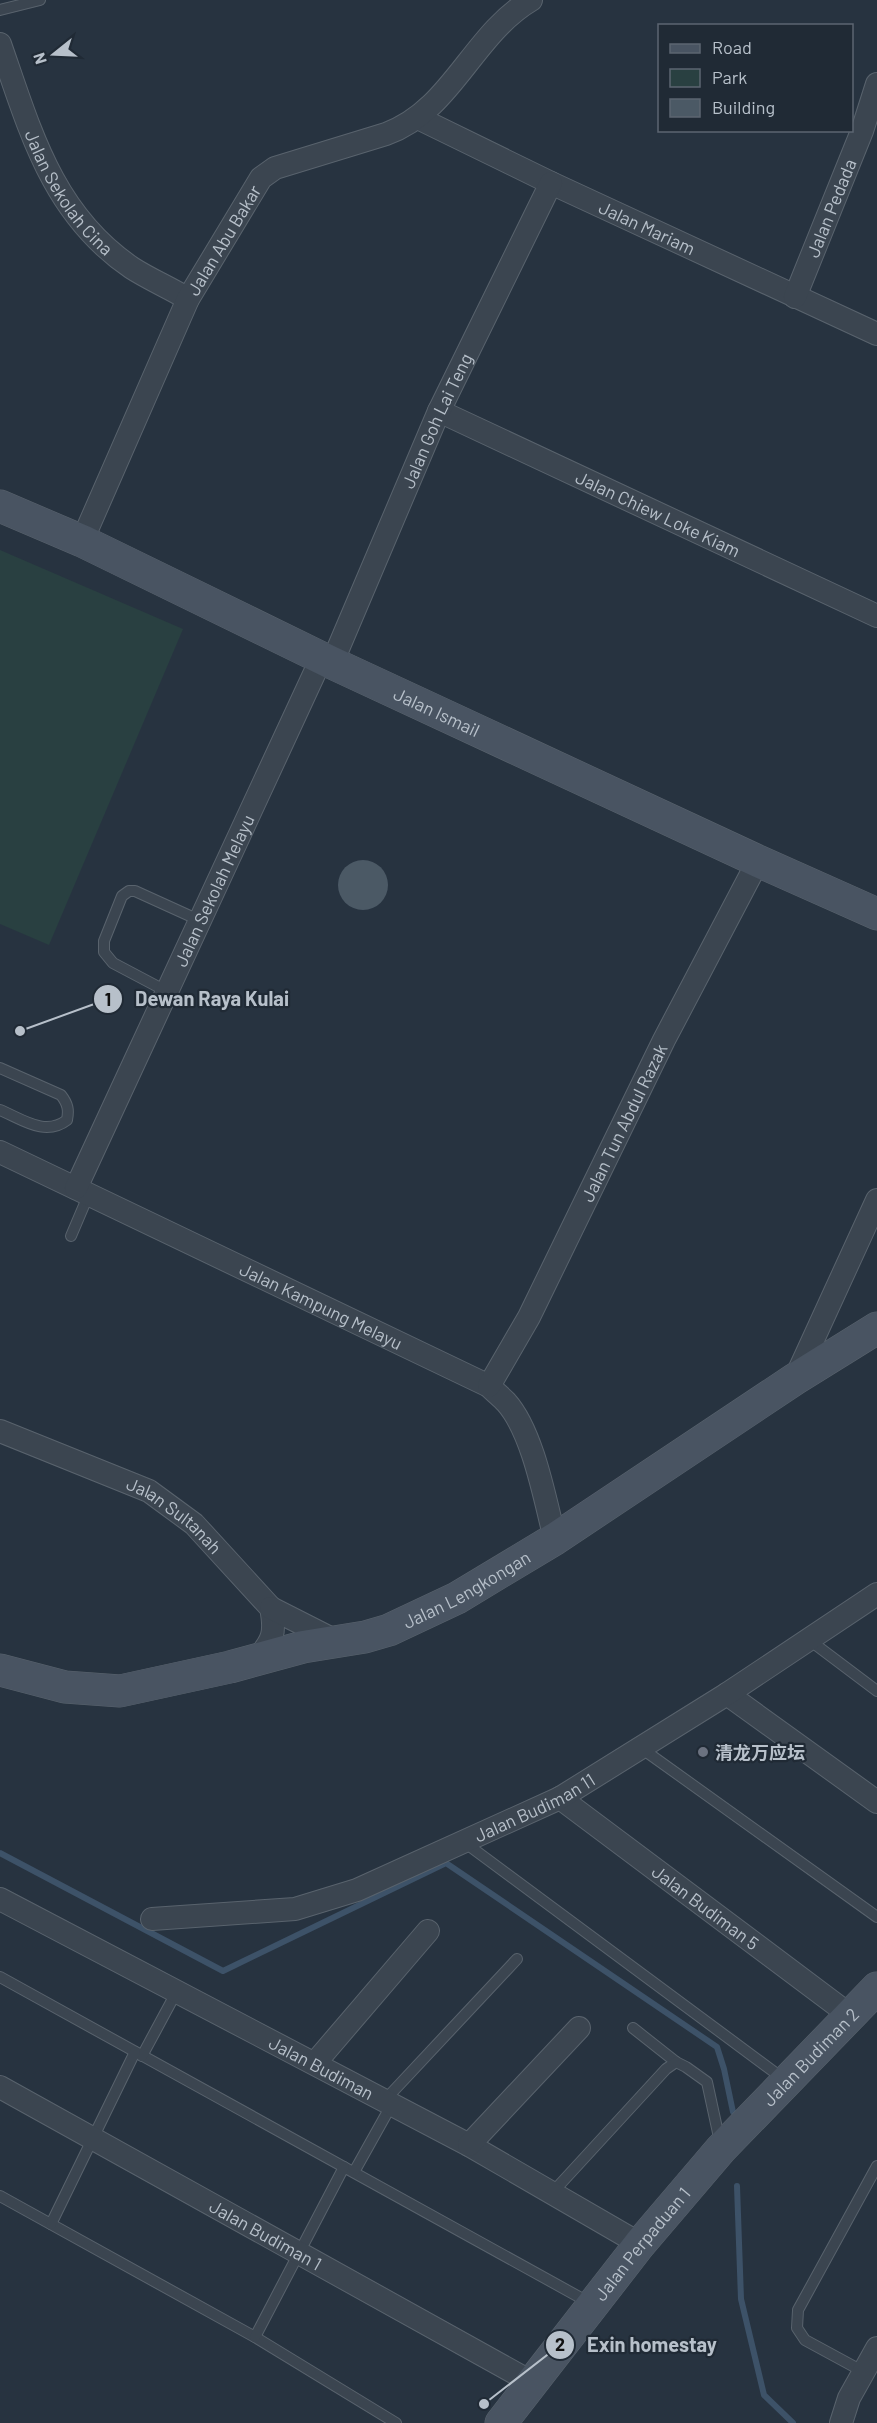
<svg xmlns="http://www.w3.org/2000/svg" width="877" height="2423" font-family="Barlow,'Noto Sans SC',sans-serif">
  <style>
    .green { fill: #294041 }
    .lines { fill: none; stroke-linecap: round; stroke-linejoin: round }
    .stream { stroke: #3d5268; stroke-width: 6 }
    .building { fill: #4b5965 }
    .lane-casing { stroke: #59636d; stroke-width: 12 }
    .street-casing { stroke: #59636d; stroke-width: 24 }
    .secondary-casing { stroke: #59636d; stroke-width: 33 }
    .lane { stroke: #3b4550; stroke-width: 10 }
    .street { stroke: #3b4550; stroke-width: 22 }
    .secondary { stroke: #495462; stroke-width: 32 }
    .worship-dot { fill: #6b7280; stroke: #202a35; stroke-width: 2 }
    .labels { text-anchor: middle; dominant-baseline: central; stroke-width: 4.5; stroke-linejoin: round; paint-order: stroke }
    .street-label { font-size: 18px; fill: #b7c0ca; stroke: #202a35 }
    .poi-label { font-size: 18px; font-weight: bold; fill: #b7c0ca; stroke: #202a35; text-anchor: start }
    .leader { fill: none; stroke: #b7c0ca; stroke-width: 2 }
    .callout-dot { fill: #b7c0ca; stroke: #202a35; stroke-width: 2 }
    .mark-label { font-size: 18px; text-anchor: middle; font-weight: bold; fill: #111 }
    .callout-label { font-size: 20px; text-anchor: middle; font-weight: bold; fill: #b7c0ca; stroke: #202a35; stroke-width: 4.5; stroke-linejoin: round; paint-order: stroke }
  </style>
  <rect width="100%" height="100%" fill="#273340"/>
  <polygon class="green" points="0,550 183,629 49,945 0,924"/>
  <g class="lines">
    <g class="stream">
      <polyline points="0,1853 223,1971 446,1863 717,2047 724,2069 733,2112"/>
      <polyline points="737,2186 741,2299 764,2395 793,2423"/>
    </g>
  </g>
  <circle class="building" cx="363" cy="885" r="25"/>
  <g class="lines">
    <defs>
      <g id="lane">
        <polyline points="0,10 40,0"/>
        <polyline points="166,991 113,963 104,952 104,941 122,896 129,891 135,891 201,921"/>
        <path d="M0,1068L61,1095C68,1104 69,1110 67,1120C45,1137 22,1119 0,1110"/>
        <polyline points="71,1236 88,1196"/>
        <polyline points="808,1639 877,1691"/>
        <polyline points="641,1748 877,1917"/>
        <polyline points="464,1842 785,2080"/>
        <polyline points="0,1977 590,2303"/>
        <polyline points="633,2028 676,2062 686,2067 707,2082 720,2142"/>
        <polyline points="142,2056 177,1991"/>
        <polyline points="384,2101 517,1959"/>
        <polyline points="354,2172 392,2104"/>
        <polyline points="552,2193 666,2069 676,2062"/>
        <polyline points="0,2196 255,2337 396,2423"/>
        <polyline points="51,2224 135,2052"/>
        <polyline points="255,2337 344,2167"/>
        <polyline points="864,2372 805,2340 797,2328 798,2310 877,2166"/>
      </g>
      <g id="street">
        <path id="s1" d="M0,44C30,130 52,214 132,268C149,279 170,288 188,299"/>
        <path id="s2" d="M418,118L551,183L877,334"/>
        <path id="s3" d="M795,297L862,131L877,84"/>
        <path id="s4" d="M439,411L877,616"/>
        <path id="s5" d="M82,541L188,299L261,178L275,168L386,134C452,110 472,35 531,0"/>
        <path id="s6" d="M332,663L439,411L551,183"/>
        <path id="s7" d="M0,1152L489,1386C495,1392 501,1397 506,1402C533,1432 545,1500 555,1539"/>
        <path id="s8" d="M76,1188L322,657"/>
        <polyline points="795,1379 877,1200"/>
        <path id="s9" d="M489,1386L529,1317L664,1040L758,861"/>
        <path id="s10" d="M0,1431L149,1491L194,1524L271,1608C276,1633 273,1641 256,1660"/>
        <polyline points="271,1608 336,1641"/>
        <polyline points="727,1694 877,1802"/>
        <path id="s11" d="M560,1798L851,2016"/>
        <path id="s12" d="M0,1899L469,2145L640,2244"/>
        <path id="s13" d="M152,1919L295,1909L357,1890L560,1798L727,1694L877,1594"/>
        <polyline points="315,2063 428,1931"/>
        <path id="s14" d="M0,2087L533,2383"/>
        <polyline points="469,2145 579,2028"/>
        <polyline points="841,2423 849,2398 877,2348"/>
      </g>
      <g id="secondary">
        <path id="s15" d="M0,506L82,541L332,663L758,861L877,914"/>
        <path id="s16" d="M0,1670L65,1687L120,1691L230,1667L303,1647L365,1637L389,1630L457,1598L555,1539L795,1379L877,1328"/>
        <path id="s17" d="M501,2423L640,2244L721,2149L877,1988"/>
      </g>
    </defs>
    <use href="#lane" class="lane-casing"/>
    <use href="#street" class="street-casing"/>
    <use href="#secondary" class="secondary-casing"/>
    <use href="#lane" class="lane"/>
    <use href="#street" class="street"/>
    <use href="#secondary" class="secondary"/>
  </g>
  <circle class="worship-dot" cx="703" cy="1752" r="6"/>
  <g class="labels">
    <g class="street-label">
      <text stroke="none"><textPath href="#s1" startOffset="165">Jalan Sekolah Cina</textPath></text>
      <text stroke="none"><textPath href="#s3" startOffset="96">Jalan Pedada</textPath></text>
      <text stroke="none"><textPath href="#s2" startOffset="254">Jalan Mariam</textPath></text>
      <text stroke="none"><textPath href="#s5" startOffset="333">Jalan Abu Bakar</textPath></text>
      <text stroke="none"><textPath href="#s6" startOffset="264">Jalan Goh Lai Teng</textPath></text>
      <text stroke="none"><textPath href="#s4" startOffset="242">Jalan Chiew Loke Kiam</textPath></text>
      <text stroke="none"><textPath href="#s15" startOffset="483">Jalan Ismail</textPath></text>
      <text stroke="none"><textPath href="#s8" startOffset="328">Jalan Sekolah Melayu</textPath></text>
      <text stroke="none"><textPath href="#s9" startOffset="296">Jalan Tun Abdul Razak</textPath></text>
      <text stroke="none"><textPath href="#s7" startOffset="356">Jalan Kampung Melayu</textPath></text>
      <text stroke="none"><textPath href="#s10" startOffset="195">Jalan Sultanah</textPath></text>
      <text stroke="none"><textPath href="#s16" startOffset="486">Jalan Lengkongan</textPath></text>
      <text stroke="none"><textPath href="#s13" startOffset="404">Jalan Budiman 11</textPath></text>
      <text stroke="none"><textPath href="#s11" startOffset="182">Jalan Budiman 5</textPath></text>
      <text stroke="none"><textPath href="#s17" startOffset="480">Jalan Budiman 2</textPath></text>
      <text stroke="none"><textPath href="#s12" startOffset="363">Jalan Budiman</textPath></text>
      <text stroke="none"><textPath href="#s14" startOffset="304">Jalan Budiman 1</textPath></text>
      <text stroke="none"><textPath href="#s17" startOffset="228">Jalan Perpaduan 1</textPath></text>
    </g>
    <g class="poi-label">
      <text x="715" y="1752">清龙万应坛</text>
    </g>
  </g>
  <path class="leader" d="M20 1031L108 999M484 2404L560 2345"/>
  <g class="callout-dot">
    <circle cx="20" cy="1031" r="6"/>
    <circle cx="484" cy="2404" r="6"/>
    <circle cx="108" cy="999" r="15"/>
    <circle cx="560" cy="2345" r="15"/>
  </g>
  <g class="mark-label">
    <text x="108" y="1006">1</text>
    <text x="560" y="2351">2</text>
  </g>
  <g class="callout-label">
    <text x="212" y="1006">Dewan Raya Kulai</text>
    <text x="652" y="2352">Exin homestay</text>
  </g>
  <rect x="658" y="24" width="195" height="108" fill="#202a35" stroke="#5c6671" stroke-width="1.5"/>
  <rect x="670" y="44" width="30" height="9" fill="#495462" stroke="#5c6671" stroke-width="1.5"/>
  <text x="712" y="54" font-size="18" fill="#b7c0ca">Road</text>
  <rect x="670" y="69" width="30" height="18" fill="#294041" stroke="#5c6671" stroke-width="1.5"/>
  <text x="712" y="84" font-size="18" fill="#b7c0ca">Park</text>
  <rect x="670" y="99" width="30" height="18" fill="#4b5965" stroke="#5c6671" stroke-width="1.5"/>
  <text x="712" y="114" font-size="18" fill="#b7c0ca">Building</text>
  <g transform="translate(54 54) rotate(252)" stroke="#202a35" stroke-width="4.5" paint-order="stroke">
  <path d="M0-4.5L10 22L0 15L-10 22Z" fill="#b7c0ca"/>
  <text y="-9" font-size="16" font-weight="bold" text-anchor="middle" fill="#b7c0ca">N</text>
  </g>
</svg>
